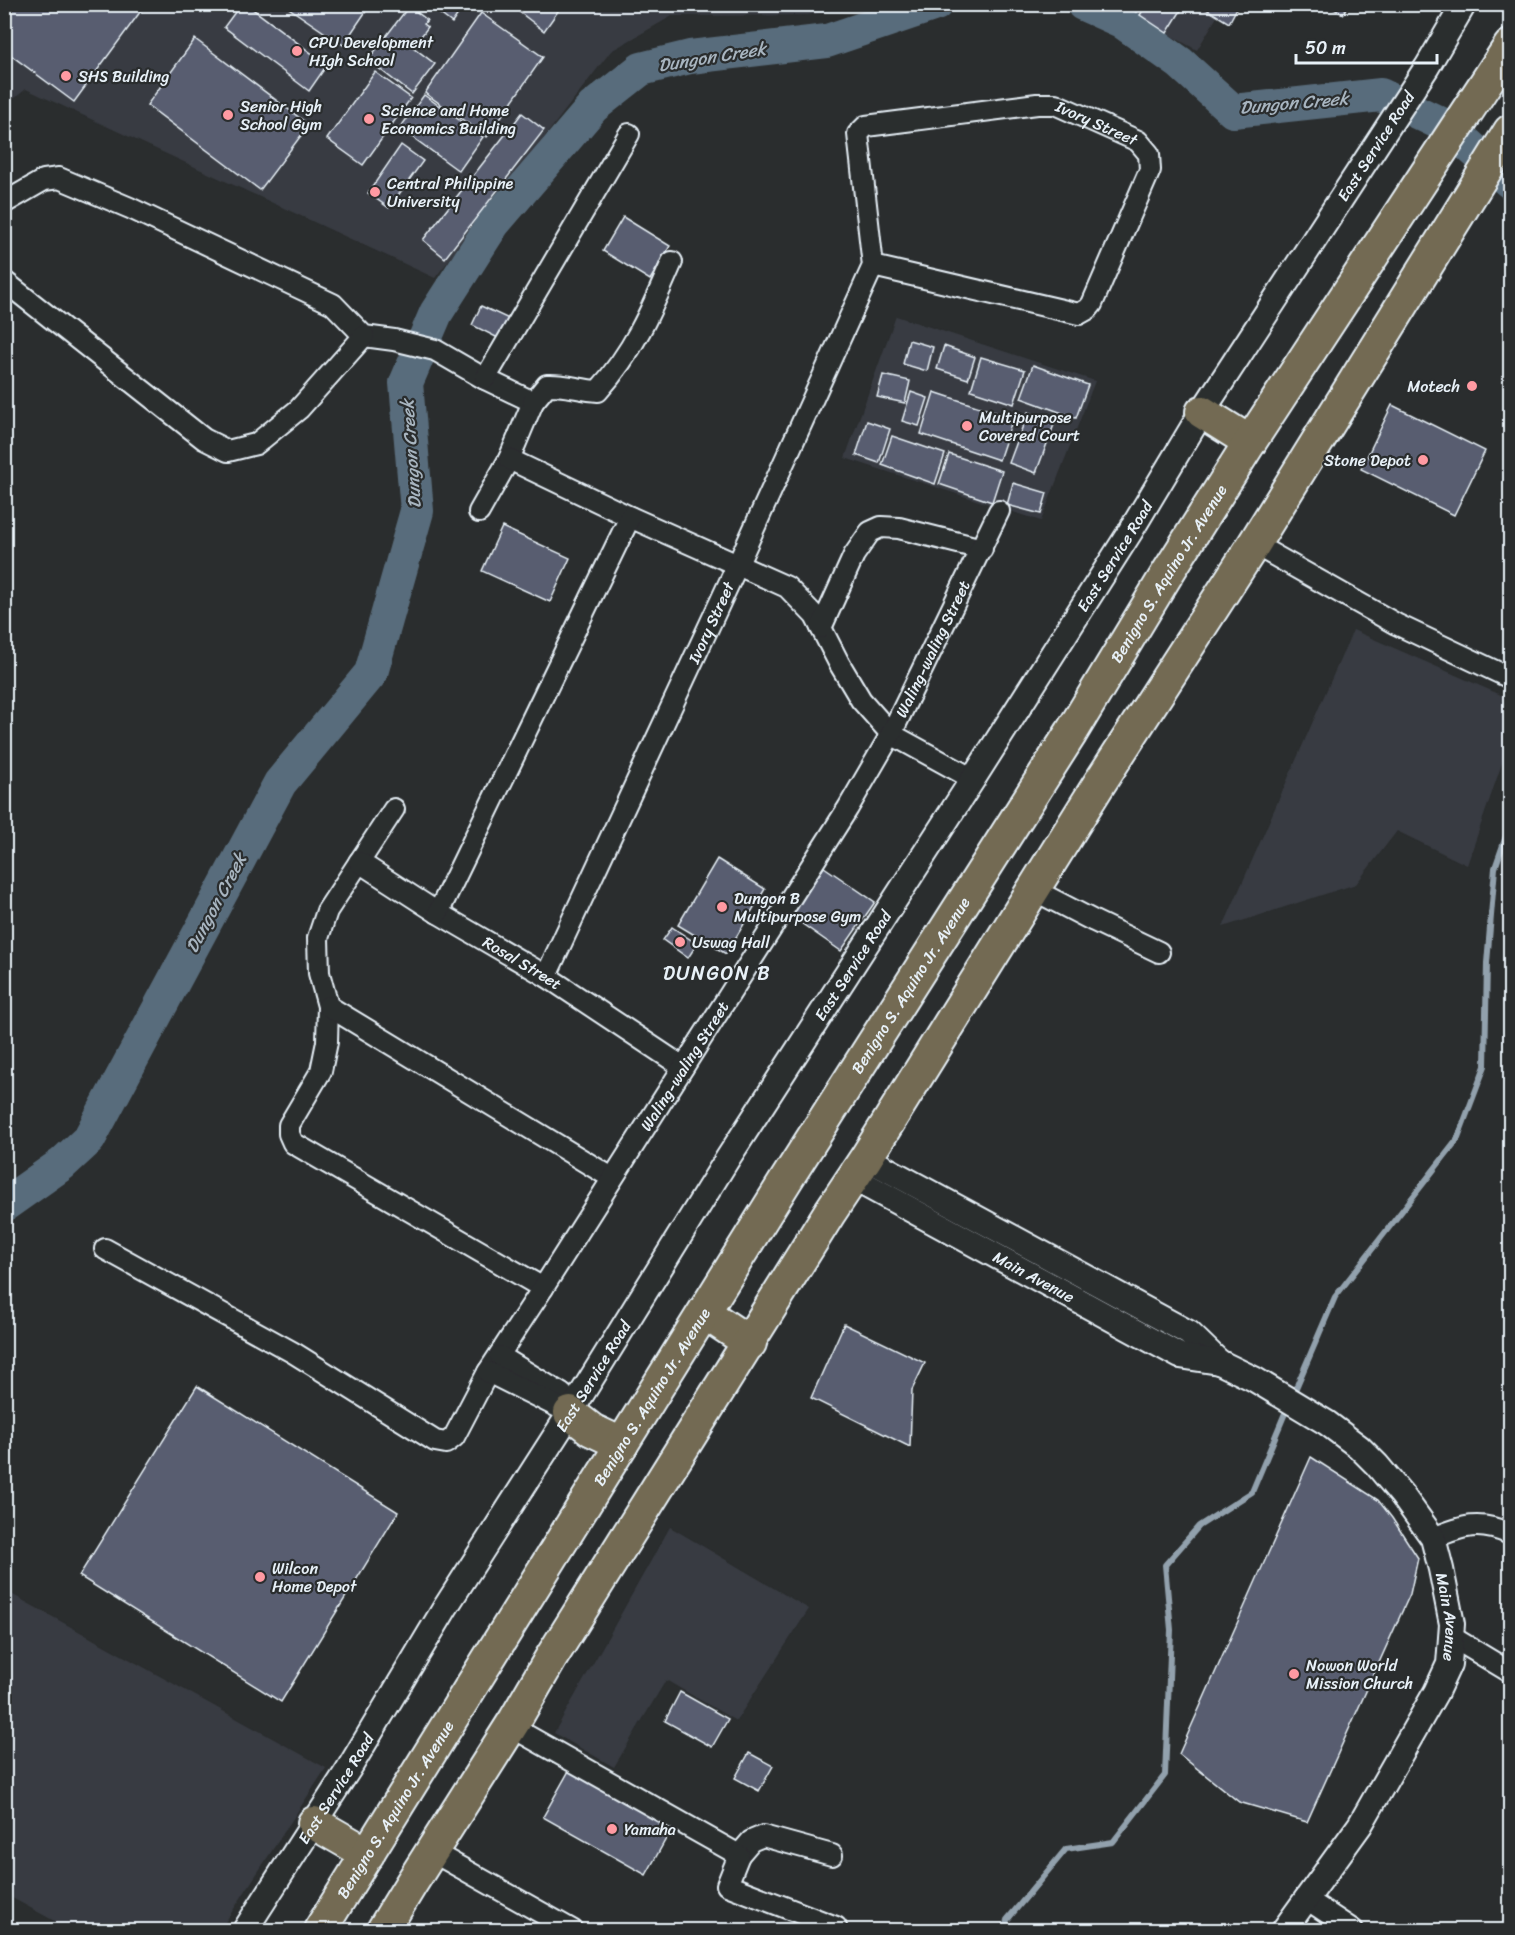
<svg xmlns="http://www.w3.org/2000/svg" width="1515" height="1935" font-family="Sriracha,sans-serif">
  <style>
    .built { fill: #383b42 }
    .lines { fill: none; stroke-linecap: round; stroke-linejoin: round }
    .stream { stroke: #92a1ad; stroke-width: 6 }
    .river { stroke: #596c7b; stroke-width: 34 }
    .building { fill: #585d6f; stroke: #e8f1f8; stroke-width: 1.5 }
    .minor-casing { stroke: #e8f1f8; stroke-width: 24 }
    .tertiary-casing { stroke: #e8f1f8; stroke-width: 28 }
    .trunk-casing { stroke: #e8f1f8; stroke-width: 36 }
    .minor { stroke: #2a2d2e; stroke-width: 20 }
    .tertiary { stroke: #2a2d2e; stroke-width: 24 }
    .trunk { stroke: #736b52; stroke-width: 32 }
    .poi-dot { fill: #ff9aa2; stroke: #2a2d2e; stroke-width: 2 }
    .labels { text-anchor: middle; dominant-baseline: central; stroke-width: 4.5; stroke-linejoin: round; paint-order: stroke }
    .poi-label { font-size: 16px; fill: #e8f1f8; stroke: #2a2d2e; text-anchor: start }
    .street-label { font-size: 16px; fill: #e8f1f8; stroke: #2a2d2e }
    .water-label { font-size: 18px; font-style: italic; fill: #a8b5c0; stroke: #2a2d2e }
    .quarter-label { font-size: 20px; letter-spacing: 1.5px; fill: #e8f1f8; stroke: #2a2d2e }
  </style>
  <rect width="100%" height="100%" fill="#2a2d2e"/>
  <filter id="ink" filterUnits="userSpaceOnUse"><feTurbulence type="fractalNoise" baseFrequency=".0167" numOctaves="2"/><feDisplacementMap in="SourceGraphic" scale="12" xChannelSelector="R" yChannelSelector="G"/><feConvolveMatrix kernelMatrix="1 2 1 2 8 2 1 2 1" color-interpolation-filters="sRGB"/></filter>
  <g filter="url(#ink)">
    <g class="built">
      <polygon points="4,5 862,5 808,15 672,16 611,51 435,278 26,89 5,106"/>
      <polygon points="1115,5 1224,5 1197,50"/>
      <polygon points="896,316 1095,381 1041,521 845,458"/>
      <polygon points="1353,630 1510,699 1510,740 1467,865 1397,831 1356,884 1223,927"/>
      <polygon points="670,1527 809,1609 736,1721 666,1680 614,1767 554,1733"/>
      <polygon points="4,1590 326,1768 220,1930 71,1930 5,1894"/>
    </g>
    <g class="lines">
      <g class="stream">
        <polyline points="1292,1397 1335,1297 1457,1140 1485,1066 1487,963 1495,868 1510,825"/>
        <polyline points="1004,1930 1007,1920 1066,1849 1113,1842 1165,1775 1171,1630 1165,1565 1199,1526 1252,1492 1288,1406"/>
      </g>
      <g class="river">
        <polyline points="1083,4 1121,21 1180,63 1233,111 1381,95 1448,127 1510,182"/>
        <polyline points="4,1205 62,1164 89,1139 280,783 371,673 417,511 406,383 436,313 493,224 593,107 641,69 690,57 827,41 936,4"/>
      </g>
    </g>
    <g class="building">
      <polygon points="4,4 146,4 74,102 4,50"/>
      <polygon points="241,4 246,4 327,65 309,91 224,27"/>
      <polygon points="283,4 371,4 343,45"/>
      <polygon points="427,4 465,4 452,23"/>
      <polygon points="509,4 563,4 544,31"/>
      <polygon points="1122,4 1140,4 1136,12"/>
      <polygon points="1147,4 1175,4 1182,9 1167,33 1140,15"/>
      <polygon points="1198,4 1239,4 1229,23"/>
      <polygon points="1325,4 1348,4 1343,14"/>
      <polygon points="409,6 427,20 424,24 428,27 413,47 435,64 412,94 368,60"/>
      <polygon points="481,13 543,57 487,137 425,93"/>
      <polygon points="195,39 309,125 260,190 147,105"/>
      <polygon points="375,72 411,98 363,165 327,139"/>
      <polygon points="424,95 483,137 459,171 400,128"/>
      <polygon points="522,113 544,130 445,258 423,240"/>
      <polygon points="401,145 423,161 389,208 368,193"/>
      <polygon points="623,217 670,246 650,280 603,251"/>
      <polygon points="481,306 509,319 498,338 472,325"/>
      <polygon points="909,340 933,347 927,371 903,364"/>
      <polygon points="944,346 975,357 968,379 937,369"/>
      <polygon points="981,357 1025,370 1014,404 971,390"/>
      <polygon points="1033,365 1088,385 1076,418 1021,398"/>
      <polygon points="883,375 910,381 905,403 877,397"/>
      <polygon points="911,392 928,398 919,426 902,421"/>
      <polygon points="934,392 1013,418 999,460 921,434"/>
      <polygon points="1392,405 1485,451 1454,515 1361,469"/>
      <polygon points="1028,412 1055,422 1036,473 1009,463"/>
      <polygon points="867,421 890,429 879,463 856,455"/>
      <polygon points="892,436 945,454 935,484 882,465"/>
      <polygon points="949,454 1002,471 992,502 939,484"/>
      <polygon points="1013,483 1047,493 1041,514 1007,505"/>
      <polygon points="502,527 570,558 550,602 482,571"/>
      <polygon points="717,859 765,889 726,954 678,925"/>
      <polygon points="824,867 875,902 841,951 791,916"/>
      <polygon points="672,927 697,944 688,958 663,940"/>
      <polygon points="844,1324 925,1363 912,1390 910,1447 811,1398"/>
      <polygon points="197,1386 398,1512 281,1702 79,1576"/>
      <polygon points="1311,1457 1378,1500 1392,1518 1418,1558 1410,1594 1307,1822 1239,1802 1179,1754"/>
      <polygon points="680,1692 728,1719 712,1747 665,1721"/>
      <polygon points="4,1716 11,1720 4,1732"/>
      <polygon points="749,1753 773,1766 759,1791 735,1778"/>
      <polygon points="570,1769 673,1826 646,1875 543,1817"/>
    </g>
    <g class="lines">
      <defs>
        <g id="minor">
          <polyline points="4,203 44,180 59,178 130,208 333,304 364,336 394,340 435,350 485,379 533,402 509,459 479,512"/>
          <polyline points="4,281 204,439 228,451 256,444 299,409 364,336"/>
          <polyline points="485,379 629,134"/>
          <path d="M533,402L547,385C566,384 580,390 598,391C634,351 651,311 672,262"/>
          <polyline points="509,459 630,517 787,587 815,616 839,663 861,700 891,734 973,779"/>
          <polyline points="1254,544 1396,624 1510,678"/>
          <polyline points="821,628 854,555 870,532 881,527 899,528 982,549"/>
          <polyline points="394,809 327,911 318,938 319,973 328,1006 327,1042 321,1071 289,1125 289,1134 293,1143 543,1288"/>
          <path id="s1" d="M359,862L438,913L546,976L683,1067"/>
          <polyline points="1034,890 1094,921 1159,952"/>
          <polyline points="438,913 630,517"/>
          <path id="s2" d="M546,976L737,566L873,266L858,134L866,126L1037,104H1055L1138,141L1149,154L1150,170L1092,304L1088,309L1079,314L873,266"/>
          <polyline points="328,1006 612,1178"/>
          <path id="s3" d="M105,1249L294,1353L435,1441L446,1443L454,1437L488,1372L543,1288L848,808L891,734L999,511"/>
          <polyline points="500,1356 562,1394 570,1413"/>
          <polyline points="488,1372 570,1413"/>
          <path d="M1433,1538C1463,1526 1479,1520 1510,1534"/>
          <polyline points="1452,1637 1510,1672"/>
          <polyline points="510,1726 739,1855 751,1841 763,1836 832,1855"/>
          <polyline points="431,1851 572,1930"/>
          <polyline points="739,1855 727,1885 836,1927"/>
          <polyline points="1305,1898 1353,1930"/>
        </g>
        <g id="tertiary">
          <polyline points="866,1158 1189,1333 1219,1362"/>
          <path id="s4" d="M853,1178L1180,1356L1219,1362L1254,1379L1327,1423L1359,1447L1377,1465L1402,1495L1433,1538L1441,1569L1452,1624L1449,1664L1436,1692L1360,1825L1284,1930"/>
          <path id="s5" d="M245,1930L348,1770L445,1608L570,1413L728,1158L973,779L1130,532L1202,412L1427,67L1464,4"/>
        </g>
        <g id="trunk">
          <polyline points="1202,412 1250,442"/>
          <polyline points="705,1313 750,1343"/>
          <polyline points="570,1413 592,1430 622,1444"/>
          <polyline points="314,1823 368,1854"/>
          <path id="s6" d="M320,1930L786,1180L1071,733L1167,574L1250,442L1510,46"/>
          <polyline points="383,1930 411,1884 515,1720 551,1658 830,1212 866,1158 1099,784 1254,544 1510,131"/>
        </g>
      </defs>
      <use href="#minor" class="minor-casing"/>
      <use href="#tertiary" class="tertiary-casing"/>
      <use href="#trunk" class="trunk-casing"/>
      <use href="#minor" class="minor"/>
      <use href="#tertiary" class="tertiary"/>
      <use href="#trunk" class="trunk"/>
    </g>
  </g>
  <g class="poi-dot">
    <circle cx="297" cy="51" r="6"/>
    <circle cx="66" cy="76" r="6"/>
    <circle cx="228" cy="115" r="6"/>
    <circle cx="369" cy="119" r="6"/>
    <circle cx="375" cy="192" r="6"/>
    <circle cx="1472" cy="386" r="6"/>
    <circle cx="967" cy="426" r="6"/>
    <circle cx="1423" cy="460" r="6"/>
    <circle cx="722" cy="907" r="6"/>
    <circle cx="680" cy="942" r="6"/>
    <circle cx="260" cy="1577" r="6"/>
    <circle cx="1294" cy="1674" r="6"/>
    <circle cx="612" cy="1829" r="6"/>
  </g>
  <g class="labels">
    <g class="poi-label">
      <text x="309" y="42">CPU Development<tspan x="309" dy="18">HIgh School</tspan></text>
      <text x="78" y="76">SHS Building</text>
      <text x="240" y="106">Senior High<tspan x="240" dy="18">School Gym</tspan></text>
      <text x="381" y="110">Science and Home<tspan x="381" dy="18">Economics Building</tspan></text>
      <text x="387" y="183">Central Philippine<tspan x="387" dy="18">University</tspan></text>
      <text x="1460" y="386" text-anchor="end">Motech</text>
      <text x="979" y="417">Multipurpose<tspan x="979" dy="18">Covered Court</tspan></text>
      <text x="1411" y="460" text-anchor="end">Stone Depot</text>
      <text x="734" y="898">Dungon B<tspan x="734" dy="18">Multipurpose Gym</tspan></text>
      <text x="692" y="942">Uswag Hall</text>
      <text x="272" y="1568">Wilcon<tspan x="272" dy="18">Home Depot</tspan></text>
      <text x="1306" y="1665">Nowon World<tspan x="1306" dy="18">Mission Church</tspan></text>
      <text x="624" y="1829">Yamaha</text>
    </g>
    <g class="street-label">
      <text stroke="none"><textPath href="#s2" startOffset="1162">Ivory Street</textPath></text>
      <text stroke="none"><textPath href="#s5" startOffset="2112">East Service Road</textPath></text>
      <text stroke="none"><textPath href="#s5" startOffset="1626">East Service Road</textPath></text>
      <text stroke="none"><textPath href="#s6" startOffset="1600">Benigno S. Aquino Jr. Avenue</textPath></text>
      <text stroke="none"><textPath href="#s2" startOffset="390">Ivory Street</textPath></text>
      <text stroke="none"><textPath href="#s3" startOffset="1326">Waling-waling Street</textPath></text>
      <text stroke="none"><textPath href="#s1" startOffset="192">Rosal Street</textPath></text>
      <text stroke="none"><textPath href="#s5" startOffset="1140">East Service Road</textPath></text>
      <text stroke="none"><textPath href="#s6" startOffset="1114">Benigno S. Aquino Jr. Avenue</textPath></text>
      <text stroke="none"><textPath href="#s3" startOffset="840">Waling-waling Street</textPath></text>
      <text stroke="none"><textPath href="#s4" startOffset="206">Main Avenue</textPath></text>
      <text stroke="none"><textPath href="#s5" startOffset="654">East Service Road</textPath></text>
      <text stroke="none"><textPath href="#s6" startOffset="628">Benigno S. Aquino Jr. Avenue</textPath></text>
      <text stroke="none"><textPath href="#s4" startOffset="774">Main Avenue</textPath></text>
      <text stroke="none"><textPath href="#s5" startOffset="168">East Service Road</textPath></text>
      <text stroke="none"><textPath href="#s6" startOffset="142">Benigno S. Aquino Jr. Avenue</textPath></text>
    </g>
    <g class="water-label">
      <text transform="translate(712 57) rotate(-9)">Dungon Creek</text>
      <text transform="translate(1294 103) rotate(-5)">Dungon Creek</text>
      <text transform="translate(411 454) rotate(-94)">Dungon Creek</text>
      <text transform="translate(216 903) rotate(-62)">Dungon Creek</text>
    </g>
    <g class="quarter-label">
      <text x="717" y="973">DUNGON B</text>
    </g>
  </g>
  <rect width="1515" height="1935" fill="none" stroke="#2a2d2e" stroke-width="24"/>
  <rect x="12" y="12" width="1491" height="1911" fill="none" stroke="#e8f1f8" stroke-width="2" filter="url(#ink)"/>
  <path d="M1296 54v9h141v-9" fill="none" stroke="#e8f1f8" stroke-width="3"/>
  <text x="1305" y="54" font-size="18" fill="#e8f1f8" stroke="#2a2d2e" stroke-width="4.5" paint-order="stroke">50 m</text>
</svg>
